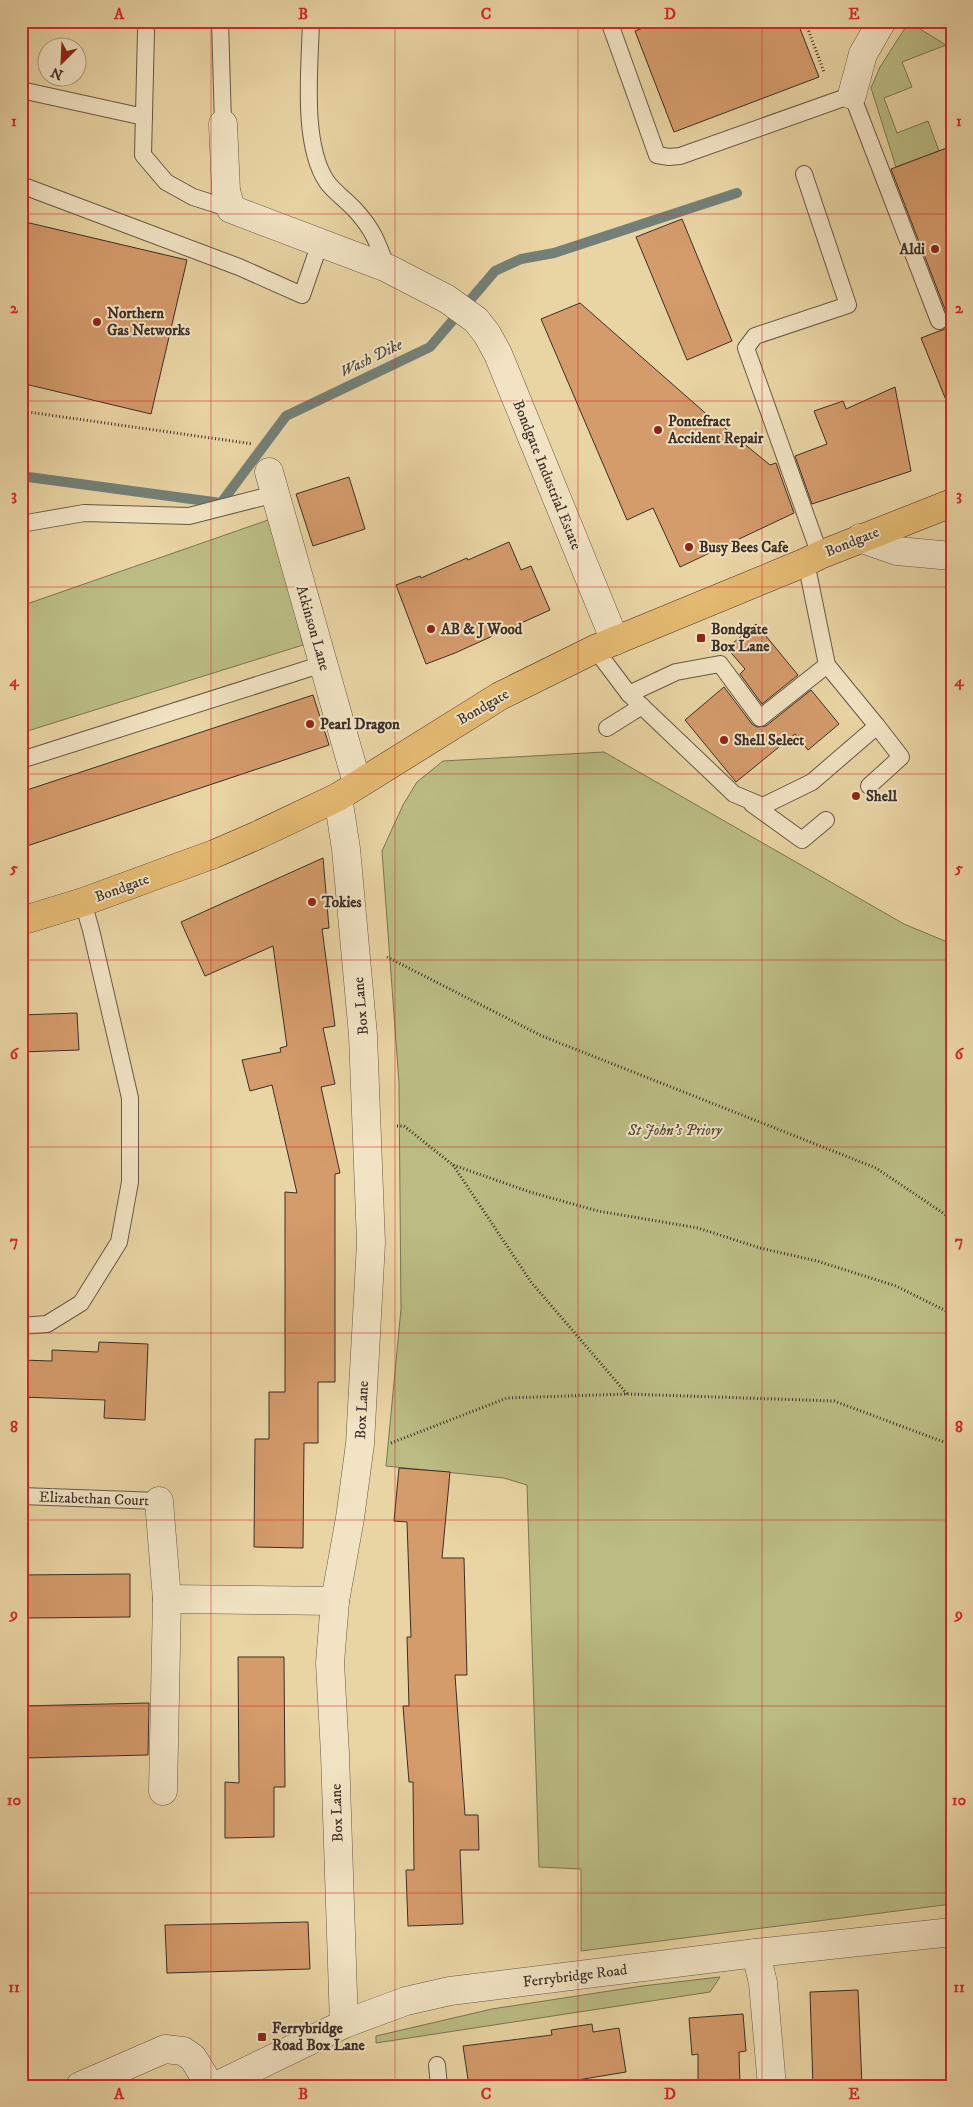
<svg xmlns="http://www.w3.org/2000/svg" width="973" height="2107" font-family="'IM FELL DW Pica',serif">
  <style>
    .green { fill: #babc83; stroke: #7b7556 }
    .lines { fill: none; stroke-linecap: round; stroke-linejoin: round }
    .stream { stroke: #738077; stroke-width: 10 }
    .building { fill: #d49b6b; stroke: #3c2e28 }
    .service-casing { stroke: #675847; stroke-width: 18 }
    .minor-casing { stroke: #675847; stroke-width: 29 }
    .tertiary-casing { stroke: #675847; stroke-width: 29 }
    .trunk-casing { stroke: #3c2e28; stroke-width: 29 }
    .path { stroke: #3c2e28; stroke-width: 3; stroke-dasharray: 1 2.5; stroke-linecap: butt }
    .service { stroke: #f1e3c3; stroke-width: 16 }
    .minor { stroke: #f1e3c3; stroke-width: 28 }
    .tertiary { stroke: #f1e3c3; stroke-width: 28 }
    .trunk { stroke: #e4ba72; stroke-width: 28 }
    .grid { fill: none; stroke: #d62828; stroke-width: 1; stroke-opacity: 0.55 }
    .poi-dot { fill: #8f2418; stroke: #f1e3c3; stroke-width: 2 }
    .labels { text-anchor: middle; dominant-baseline: central; stroke-width: 4; stroke-linejoin: round; paint-order: stroke }
    .poi-label { font-size: 15px; font-weight: bold; fill: #3c2e28; stroke: #f1e3c3; text-anchor: start }
    .street-label { font-size: 15px; fill: #3c2e28; stroke: #f1e3c3 }
    .park-label { font-size: 15px; font-style: italic; fill: #554a3a; stroke: #f1e3c3 }
    .water-label { font-size: 16px; font-style: italic; fill: #4e4942; stroke: #f1e3c3 }
    .neatline { fill: none; stroke: #d62828; stroke-width: 2 }
    .grid-label { font-size: 16px; text-anchor: middle; font-weight: bold; fill: #d62828 }
  </style>
  <rect width="100%" height="100%" fill="#e9d4a3"/>
  <filter id="stains"><feTurbulence type="fractalNoise" baseFrequency=".004" numOctaves="4"/><feColorMatrix values="0 0 0 0 .2 0 0 0 0 .09 0 0 0 0 .02 0 0 0 .5 -.17"/></filter>
  <radialGradient id="worn" r=".72"><stop offset=".6" stop-color="#630" stop-opacity="0"/><stop offset="1" stop-color="#630" stop-opacity=".3"/></radialGradient>
  <g class="green">
    <polygon points="909,22 946,45 902,62 912,87 884,98 897,133 928,121 939,151 896,167 871,88 880,67"/>
    <polygon points="271,519 303,645 21,733 21,606"/>
    <polygon points="604,752 904,924 952,944 952,1904 581,1951 581,1869 539,1867 527,1485 504,1478 386,1466 401,1309 399,1083 382,851 403,805 417,782 443,761"/>
    <polygon points="720,1977 710,1992 376,2043 376,2036 492,2009 642,1986"/>
  </g>
  <g class="lines">
    <polyline class="stream" points="21,476 221,503 286,416 430,347 495,271 521,259 554,253 737,193"/>
  </g>
  <g class="building">
    <polygon points="661,21 797,21 819,77 674,132 635,31"/>
    <polygon points="952,146 952,410 950,410 921,338 950,327 948,317 891,169"/>
    <polygon points="682,219 732,341 687,360 636,237"/>
    <polygon points="21,221 187,260 151,414 21,383"/>
    <polygon points="580,303 711,418 709,415 770,465 776,463 794,513 680,567 653,508 627,520 541,319"/>
    <polygon points="895,387 911,471 812,504 795,456 827,444 814,411 843,401 846,409"/>
    <polygon points="349,477 365,529 313,546 296,494"/>
    <polygon points="509,542 521,570 531,566 550,610 455,653 426,664 396,585 420,576 421,578 467,558 468,560"/>
    <polygon points="756,624 798,675 762,704 740,674 745,669 727,648"/>
    <polygon points="724,687 752,724 757,727 766,726 811,690 839,724 808,750 795,734 736,782 685,720"/>
    <polygon points="313,695 329,745 21,848 21,792"/>
    <polygon points="323,858 329,928 322,929 335,1026 323,1028 335,1084 321,1087 340,1173 335,1174 335,1382 318,1382 318,1443 304,1443 303,1548 254,1547 255,1439 269,1439 269,1392 285,1392 285,1192 297,1193 272,1085 250,1091 242,1060 281,1052 280,1048 287,1046 273,946 205,976 181,922"/>
    <polygon points="77,1013 79,1050 21,1052 21,1015"/>
    <polygon points="99,1342 148,1344 145,1420 104,1418 105,1400 21,1397 21,1360 52,1361 52,1350 98,1352"/>
    <polygon points="399,1468 450,1472 442,1558 464,1558 467,1675 455,1675 465,1815 478,1815 479,1850 460,1850 463,1924 408,1926 406,1870 414,1870 413,1782 409,1782 403,1706 409,1706 407,1637 411,1637 407,1522 394,1521"/>
    <polygon points="130,1574 130,1617 25,1618 25,1608 21,1608 21,1575"/>
    <polygon points="238,1657 284,1657 285,1787 274,1787 274,1837 225,1838 225,1782 239,1783"/>
    <polygon points="149,1703 148,1755 24,1758 24,1743 21,1743 21,1706"/>
    <polygon points="308,1922 310,1969 167,1973 165,1925"/>
    <polygon points="858,1990 862,2086 813,2086 810,1992"/>
    <polygon points="743,2014 746,2051 739,2052 740,2086 698,2086 698,2054 692,2055 689,2018"/>
    <polygon points="592,2024 593,2032 619,2028 626,2072 541,2086 469,2086 463,2046 552,2035 551,2030"/>
  </g>
  <g class="lines">
    <defs>
      <g id="service">
        <polyline points="220,21 223,124"/>
        <path d="M311,21C310,66 301,144 327,182C335,193 348,201 357,212C374,231 378,244 387,268"/>
        <polyline points="609,21 657,155 669,157 680,156 852,95 939,321"/>
        <polyline points="146,31 143,155 166,182 193,197 231,209"/>
        <polyline points="21,90 144,117"/>
        <polyline points="804,174 848,305 755,336 746,348 820,555"/>
        <polyline points="21,185 239,267 302,295 320,243"/>
        <polyline points="21,524 84,513 189,516 275,494"/>
        <polyline points="595,649 629,694 676,672 720,664 760,718 827,665 806,562"/>
        <polyline points="629,694 734,794 763,806 812,782 877,726 827,665"/>
        <polyline points="607,728 642,706"/>
        <polyline points="21,760 323,664"/>
        <polyline points="869,786 901,757 877,726"/>
        <polyline points="752,804 802,840 826,820"/>
        <polyline points="21,1326 47,1324 81,1303 119,1242 130,1182 130,1098 91,930 83,902"/>
        <polyline points="21,1496 159,1501"/>
        <polyline points="437,2065 439,2086"/>
      </g>
      <g id="minor">
        <polyline points="852,95 863,54 882,21"/>
        <polyline points="223,124 226,191 231,209 387,268 447,299 476,320 487,334 498,354 615,641"/>
        <polyline points="269,472 357,783"/>
        <polyline points="338,797 346,849 363,1035 371,1243 360,1444 350,1518 335,1601 330,1663 335,1754 344,2024"/>
        <polyline points="159,1501 167,1599 163,1791"/>
        <polyline points="167,1599 335,1601"/>
        <polyline points="756,1953 763,1983 772,2086"/>
        <polyline points="80,2086 165,2049 183,2051 193,2058 210,2086"/>
      </g>
      <g id="tertiary">
        <polyline points="860,538 897,551 952,556"/>
        <polyline points="216,2086 344,2024 406,2001 450,1991 756,1953 952,1932"/>
      </g>
      <polyline id="trunk" points="21,921 83,902 214,854 258,835 338,797 500,696 595,649 806,562 820,555 952,503"/>
    </defs>
    <use href="#service" class="service-casing"/>
    <use href="#minor" class="minor-casing"/>
    <use href="#tertiary" class="tertiary-casing"/>
    <use href="#trunk" class="trunk-casing"/>
    <g class="path">
      <polyline points="805,21 824,72"/>
      <polyline points="21,411 253,444"/>
      <polyline points="387,957 542,1036 876,1168 952,1219"/>
      <polyline points="397,1126 404,1126 453,1165 530,1192 598,1211 698,1228 760,1248 817,1261 896,1286 952,1314"/>
      <polyline points="453,1165 531,1282 627,1394"/>
      <polyline points="391,1443 507,1398 627,1394 834,1401 952,1445"/>
    </g>
    <use href="#service" class="service"/>
    <use href="#minor" class="minor"/>
    <use href="#tertiary" class="tertiary"/>
    <use href="#trunk" class="trunk"/>
  </g>
  <path class="grid" d="M211,21V2086M395,21V2086M578,21V2086M762,21V2086M21,214H952M21,401H952M21,587H952M21,774H952M21,960H952M21,1147H952M21,1333H952M21,1520H952M21,1706H952M21,1893H952"/>
  <g class="poi-dot">
    <circle cx="935" cy="249" r="5"/>
    <circle cx="97" cy="322" r="5"/>
    <circle cx="658" cy="430" r="5"/>
    <circle cx="689" cy="547" r="5"/>
    <circle cx="431" cy="629" r="5"/>
    <rect x="696" y="633" width="10" height="10" rx="2.5"/>
    <circle cx="310" cy="724" r="5"/>
    <circle cx="724" cy="740" r="5"/>
    <circle cx="856" cy="796" r="5"/>
    <circle cx="312" cy="902" r="5"/>
    <rect x="257" y="2032" width="10" height="10" rx="2.5"/>
  </g>
  <g class="labels">
    <g class="poi-label">
      <text x="925" y="249" text-anchor="end">Aldi</text>
      <text x="107" y="313">Northern<tspan x="107" dy="17">Gas Networks</tspan></text>
      <text x="668" y="421">Pontefract<tspan x="668" dy="17">Accident Repair</tspan></text>
      <text x="699" y="547">Busy Bees Cafe</text>
      <text x="441" y="629">AB &amp; J Wood</text>
      <text x="711" y="629">Bondgate<tspan x="711" dy="17">Box Lane</tspan></text>
      <text x="320" y="724">Pearl Dragon</text>
      <text x="734" y="740">Shell Select</text>
      <text x="866" y="796">Shell</text>
      <text x="322" y="902">Tokies</text>
      <text x="272" y="2028">Ferrybridge<tspan x="272" dy="17">Road Box Lane</tspan></text>
    </g>
    <g class="street-label">
      <text transform="translate(547 475) rotate(68)">Bondgate Industrial Estate</text>
      <text transform="translate(852 542) rotate(-22)">Bondgate</text>
      <text transform="translate(313 628) rotate(74)">Atkinson Lane</text>
      <text transform="translate(483 707) rotate(-30)">Bondgate</text>
      <text transform="translate(122 888) rotate(-20)">Bondgate</text>
      <text transform="translate(361 1006) rotate(-95)">Box Lane</text>
      <text transform="translate(362 1410) rotate(-87)">Box Lane</text>
      <text transform="translate(94 1499) rotate(2)">Elizabethan Court</text>
      <text transform="translate(337 1813) rotate(-92)">Box Lane</text>
      <text transform="translate(575 1976) rotate(-7)">Ferrybridge Road</text>
    </g>
    <g class="park-label">
      <text x="675" y="1130">St John's Priory</text>
    </g>
    <g class="water-label">
      <text transform="translate(371 358) rotate(-26)">Wash Dike</text>
    </g>
  </g>
  <rect width="973" height="2107" fill="none" stroke="#e9d4a3" stroke-width="55"/>
  <g transform="translate(62 62) rotate(204)"><circle r="24" fill="#f1e3c3" stroke="#a99b85"/>
  <path d="M0-4L9 19L0 12L-9 19Z" fill="#8f2418"/>
  <text y="-8" font-size="14" font-weight="bold" text-anchor="middle" fill="#3c2e28">N</text>
  </g>
  <rect x="28" y="28" width="918" height="2052" class="neatline"/>
  <g class="grid-label">
    <text x="119" y="19">A</text>
    <text x="303" y="19">B</text>
    <text x="486" y="19">C</text>
    <text x="670" y="19">D</text>
    <text x="854" y="19">E</text>
    <text x="14" y="126">1</text>
    <text x="959" y="126">1</text>
    <text x="14" y="313">2</text>
    <text x="959" y="313">2</text>
    <text x="14" y="500">3</text>
    <text x="959" y="500">3</text>
    <text x="14" y="686">4</text>
    <text x="959" y="686">4</text>
    <text x="14" y="873">5</text>
    <text x="959" y="873">5</text>
    <text x="14" y="1059">6</text>
    <text x="959" y="1059">6</text>
    <text x="14" y="1246">7</text>
    <text x="959" y="1246">7</text>
    <text x="14" y="1432">8</text>
    <text x="959" y="1432">8</text>
    <text x="14" y="1619">9</text>
    <text x="959" y="1619">9</text>
    <text x="14" y="1805">10</text>
    <text x="959" y="1805">10</text>
    <text x="14" y="1992">11</text>
    <text x="959" y="1992">11</text>
    <text x="119" y="2099">A</text>
    <text x="303" y="2099">B</text>
    <text x="486" y="2099">C</text>
    <text x="670" y="2099">D</text>
    <text x="854" y="2099">E</text>
  </g>
  <rect width="100%" height="100%" filter="url(#stains)"/>
  <rect width="100%" height="100%" fill="url(#worn)"/>
</svg>
